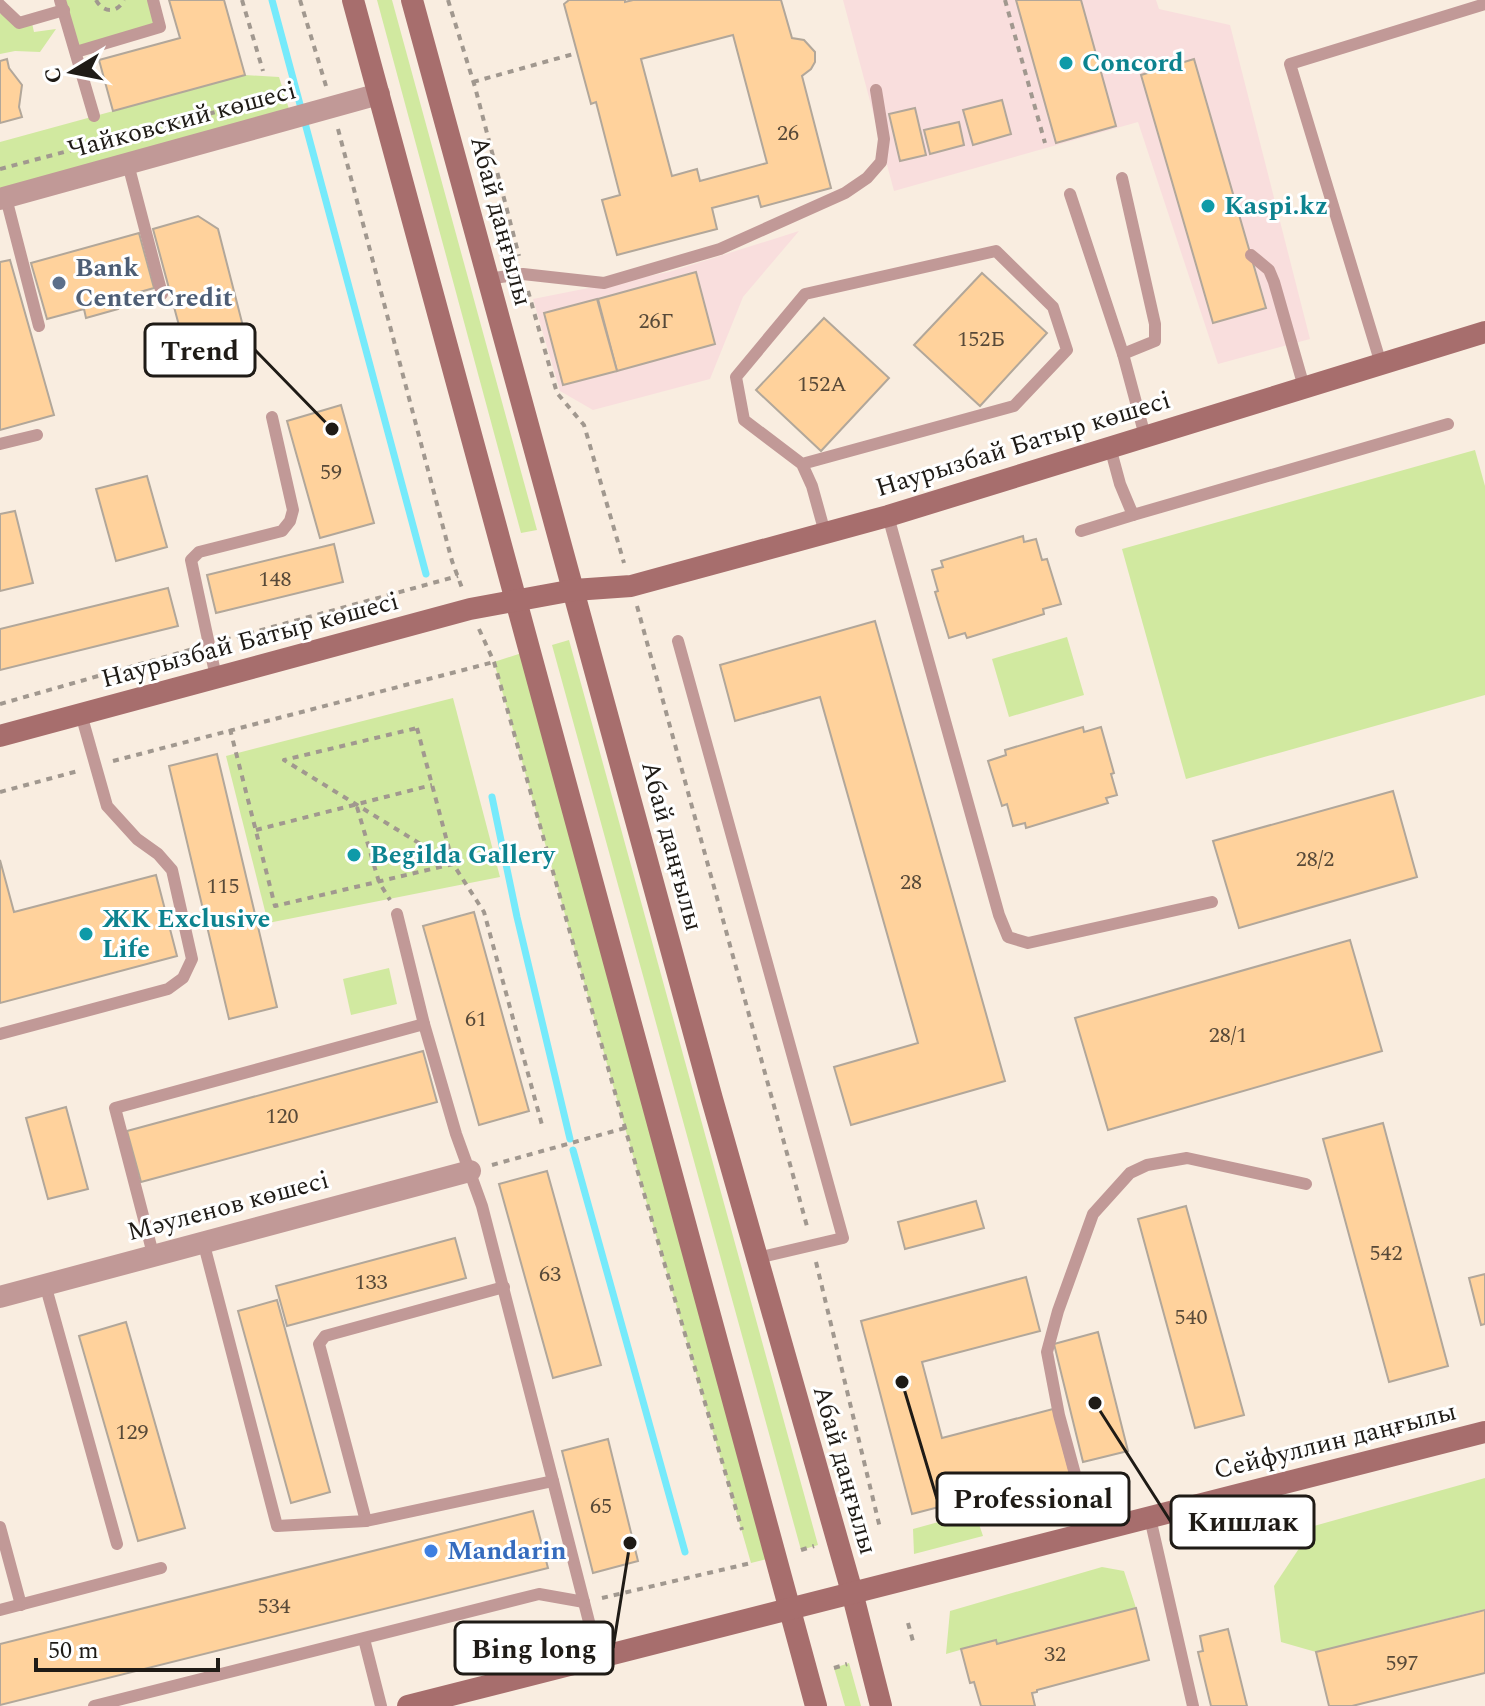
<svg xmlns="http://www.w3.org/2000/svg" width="1485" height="1706" font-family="Spectral,serif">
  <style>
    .commercial { fill: #f9dedd }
    .green { fill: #d1e9a0 }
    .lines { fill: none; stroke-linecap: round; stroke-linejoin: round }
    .stream { stroke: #76eafb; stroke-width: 7 }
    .building { fill: #ffd29c; stroke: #b2a79a; stroke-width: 2; fill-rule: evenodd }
    .path { stroke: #a1988f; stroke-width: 4; stroke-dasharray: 6 6; stroke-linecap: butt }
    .service { stroke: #c19997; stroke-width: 12 }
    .minor { stroke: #c19997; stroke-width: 22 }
    .secondary { stroke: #a76e6d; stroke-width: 22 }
    .culture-dot { fill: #0f9aa8; stroke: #fff; stroke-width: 3 }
    .service-dot { fill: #5c6f8a; stroke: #fff; stroke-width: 3 }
    .shop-dot { fill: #3f7fe0; stroke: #fff; stroke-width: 3 }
    .labels { text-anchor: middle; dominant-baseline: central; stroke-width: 6; stroke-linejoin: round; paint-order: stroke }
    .number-label { font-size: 22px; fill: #574938 }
    .culture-label { font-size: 26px; font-weight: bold; fill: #0d838f; stroke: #fff; text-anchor: start }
    .street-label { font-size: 26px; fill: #1f1b16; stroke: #fff }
    .service-label { font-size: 26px; font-weight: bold; fill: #4e5e75; stroke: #fff; text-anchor: start }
    .shop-label { font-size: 26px; font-weight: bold; fill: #366cbe; stroke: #fff; text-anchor: start }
    .leader { fill: none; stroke: #1f1b16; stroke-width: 3 }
    .callout-dot { fill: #1f1b16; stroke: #fff; stroke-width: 3 }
    .callout { fill: #fff; stroke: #1f1b16; stroke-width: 3 }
    .callout-label { font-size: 28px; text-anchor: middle; font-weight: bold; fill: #1f1b16 }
  </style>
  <rect width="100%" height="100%" fill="#f9ede0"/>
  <g class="commercial">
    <polygon points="843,0 1156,0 1159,9 1230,25 1310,339 1218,364 1138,122 894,191"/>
    <polygon points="799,231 743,297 710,379 593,410 560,391 533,299 669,272"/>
  </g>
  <g class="green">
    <polygon points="60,0 153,0 160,27 76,52"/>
    <polygon points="377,0 392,0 537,530 521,533"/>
    <polygon points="7,12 19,23 31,19 34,32 56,29 40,52 15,51 0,54 0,14"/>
    <polygon points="245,75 279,77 292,119 0,199 0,142"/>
    <polygon points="1475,450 1485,486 1485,695 1186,779 1122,549"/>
    <polygon points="1067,637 1084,695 1009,717 992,659"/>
    <polygon points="569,640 818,1545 801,1550 552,645"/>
    <polygon points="528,651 775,1557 751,1563 625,1128 494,662"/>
    <polygon points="453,698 500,877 268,923 226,756"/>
    <polygon points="389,968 397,1004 351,1015 343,979"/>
    <polygon points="1485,1478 1485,1609 1316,1652 1281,1642 1274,1586 1314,1526"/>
    <polygon points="975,1512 983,1536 914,1554 913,1529"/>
    <polygon points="1102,1567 1124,1571 1136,1608 997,1644 995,1640 946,1654 950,1611"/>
    <polygon points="849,1663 861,1706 845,1706 834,1668"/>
  </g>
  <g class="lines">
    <g class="stream">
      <polyline points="272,0 426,574"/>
      <polyline points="492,797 517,917 570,1139"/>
      <polyline points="573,1150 685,1552"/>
    </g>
  </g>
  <g class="building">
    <polygon points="169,0 224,0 245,75 113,111 99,60 180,38"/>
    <path d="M569,0H625V2L633,0H781L792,38L804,40L815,52V62L811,69L802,76L831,188L761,207L758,196L712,208L717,229L617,255L602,200L620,195L596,102L591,104L564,4ZM733,35L767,163L700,181L697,169L672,176L641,59Z"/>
    <polygon points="1016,0 1081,0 1116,126 1056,143"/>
    <polygon points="7,59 9,68 22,85 19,107 22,117 0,123 0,61"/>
    <polygon points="1194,59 1266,308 1213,323 1141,75"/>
    <polygon points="1002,100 1011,134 973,145 963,110"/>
    <polygon points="915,108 926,155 900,161 889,114"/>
    <polygon points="959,122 964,145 930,154 924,130"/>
    <polygon points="198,216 218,229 245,334 235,337 240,356 191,370 153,229"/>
    <polygon points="139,233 154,288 115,299 118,309 86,318 84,309 47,319 31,263"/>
    <polygon points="10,260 54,415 0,430 0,262"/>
    <polygon points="696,272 715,344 617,371 598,299"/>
    <polygon points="982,273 1047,333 980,406 914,345"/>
    <polygon points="597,299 617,371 563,385 544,313"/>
    <polygon points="824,318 889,378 821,451 756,390"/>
    <polygon points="341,405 374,523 320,538 287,421"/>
    <polygon points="147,476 167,547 116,561 96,489"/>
    <polygon points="15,511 33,583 0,591 0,514"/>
    <polygon points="1023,536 1024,542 1036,539 1042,560 1047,559 1061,604 1043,609 1044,614 967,638 965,633 949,638 935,592 938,591 932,570 943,567 941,561"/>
    <polygon points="334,544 343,582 216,613 207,575"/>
    <polygon points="168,588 178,626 0,670 0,629"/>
    <polygon points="875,621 1005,1081 851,1125 834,1067 918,1043 820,697 735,721 720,665"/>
    <polygon points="1083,727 1084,732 1101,727 1114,773 1111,774 1117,795 1106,798 1108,803 1026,828 1025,823 1013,826 1007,804 1002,806 988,761 1006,755 1005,750"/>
    <polygon points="217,754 277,1007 229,1019 169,766"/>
    <polygon points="1393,791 1417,877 1239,928 1213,841"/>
    <polygon points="0,860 14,912 156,875 177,956 0,1003"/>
    <polygon points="474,912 529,1111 479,1125 423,926"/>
    <polygon points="1350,940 1382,1051 1108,1130 1075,1018"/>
    <polygon points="423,1051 437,1102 141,1182 127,1131"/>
    <polygon points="66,1107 88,1189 48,1199 26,1118"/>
    <polygon points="1383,1123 1448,1366 1389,1382 1323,1139"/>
    <polygon points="547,1171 601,1365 553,1378 499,1184"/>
    <polygon points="976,1201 984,1228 905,1249 898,1222"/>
    <polygon points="1186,1206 1244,1415 1195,1428 1138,1219"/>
    <polygon points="455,1238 466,1278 287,1326 276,1286"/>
    <polygon points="1485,1274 1485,1324 1481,1325 1469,1278"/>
    <polygon points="1026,1277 1040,1331 922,1362 942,1438 1053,1409 1070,1473 912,1514 861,1321"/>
    <polygon points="277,1300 330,1492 291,1503 238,1311"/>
    <polygon points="126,1322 185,1528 138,1541 79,1336"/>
    <polygon points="1098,1332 1128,1451 1083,1462 1054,1344"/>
    <polygon points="608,1439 638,1561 593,1573 562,1451"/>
    <polygon points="533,1511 548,1568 0,1705 0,1644"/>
    <polygon points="1136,1608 1149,1660 1037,1690 1037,1692 1032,1693 1035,1706 981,1706 974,1682 970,1683 961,1649 996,1640 997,1644"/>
    <polygon points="1485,1610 1485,1673 1352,1706 1329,1706 1316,1652"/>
    <polygon points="1228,1629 1247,1706 1211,1706 1198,1652 1203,1651 1200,1636"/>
  </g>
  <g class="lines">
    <g class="path">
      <path d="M96,0C103,13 117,14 124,0"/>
      <polyline points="242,0 263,71"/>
      <polyline points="300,0 326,86"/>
      <polyline points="448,0 475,87 519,256"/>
      <polyline points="1005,0 1045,143"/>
      <polyline points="473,82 577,53"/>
      <polyline points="338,129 452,561 462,588"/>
      <polyline points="0,169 276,96"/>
      <polyline points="528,291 557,393 584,425 624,563"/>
      <polyline points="637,606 808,1230"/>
      <polyline points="479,629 494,662 625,1128 742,1530"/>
      <polyline points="225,640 458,576"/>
      <polyline points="0,704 193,649"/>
      <polygon points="417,728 453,864 284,760"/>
      <polyline points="230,729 275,906 453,864 484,912 542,1125"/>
      <polyline points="113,761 494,662"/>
      <polyline points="0,792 78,771"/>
      <polyline points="357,807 379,882 390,900"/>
      <polyline points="256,830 432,785"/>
      <polyline points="492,1165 625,1128"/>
      <polyline points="816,1262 880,1528"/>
      <polyline points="801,1550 814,1546"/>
      <polyline points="602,1598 751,1563"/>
      <polyline points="908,1623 914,1645"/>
      <polyline points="834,1668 847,1664"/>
    </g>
    <g class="service">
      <polyline points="60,0 94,116"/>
      <polyline points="0,5 19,23 64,10"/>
      <polyline points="76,52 160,27 153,0"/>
      <polyline points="128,164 162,294"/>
      <polyline points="1122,178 1155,324 1155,341 1123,354"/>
      <polyline points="1070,194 1123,354 1145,436"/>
      <polyline points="6,198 39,326"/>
      <polyline points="1251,255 1269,270 1274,282 1304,387"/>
      <polyline points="487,279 523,274 604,283 720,249 845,193 867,178 881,162 884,139 876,90"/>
      <polyline points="1381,364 1290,64 1485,4"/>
      <polyline points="0,444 37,435"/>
      <polyline points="1110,447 1120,484 1133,515 1448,424"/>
      <polyline points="802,464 744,420 736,377 805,294 996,251 1053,307 1067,350 1014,406 802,464 812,486 825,533"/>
      <polyline points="888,516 999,915 1008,937 1028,943 1212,902"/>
      <polyline points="1081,531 1133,515"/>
      <polyline points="678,641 843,1238 757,1258"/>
      <polyline points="216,677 191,560 199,552 282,531 290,521 293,510 272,417"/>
      <polyline points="397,914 424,1024"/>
      <polyline points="0,1034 168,989 183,978 192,959 172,870 158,854 137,839 107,806 81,714"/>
      <polyline points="203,1241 277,1526 366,1521 319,1344 325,1336 504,1287"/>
      <polyline points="153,1254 115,1108 424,1024 456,1134 482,1206 553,1481"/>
      <polyline points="45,1284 117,1544"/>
      <polyline points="1150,1518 1193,1706"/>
      <polyline points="366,1521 553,1481 598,1657"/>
      <polyline points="0,1527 21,1605"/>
      <polyline points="1091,1533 1059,1415 1047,1352 1058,1311 1093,1214 1130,1173 1147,1165 1187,1158 1306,1184"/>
      <polyline points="0,1610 161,1568"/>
      <polyline points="364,1639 381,1706"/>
      <polyline points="94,1706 539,1594 584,1602"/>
    </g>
    <g class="minor">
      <polyline points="0,199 379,94"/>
      <polyline points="0,1297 470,1171"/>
    </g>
    <g class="secondary">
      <polyline points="353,0 816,1706"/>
      <polyline points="412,0 712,1099 852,1592 881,1706"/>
      <polyline points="0,736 470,609 574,590 631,586 888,516 1485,332"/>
      <polyline points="408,1706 1485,1432"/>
    </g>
  </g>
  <g class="culture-dot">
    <circle cx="1066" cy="63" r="8"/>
    <circle cx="1208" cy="206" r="8"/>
    <circle cx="354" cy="855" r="8"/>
    <circle cx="86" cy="934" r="8"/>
  </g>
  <circle class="service-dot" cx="59" cy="283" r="8"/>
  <circle class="shop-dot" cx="431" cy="1551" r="8"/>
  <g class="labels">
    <g class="number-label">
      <text x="788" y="133">26</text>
      <text x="656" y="321">26Г</text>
      <text x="981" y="339">152Б</text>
      <text x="822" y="384">152А</text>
      <text x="331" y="472">59</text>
      <text x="275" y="579">148</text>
      <text x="1315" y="859">28/2</text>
      <text x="911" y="882">28</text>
      <text x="223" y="886">115</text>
      <text x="476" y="1019">61</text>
      <text x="1228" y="1035">28/1</text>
      <text x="282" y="1116">120</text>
      <text x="1386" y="1253">542</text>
      <text x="550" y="1274">63</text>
      <text x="371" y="1282">133</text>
      <text x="1191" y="1317">540</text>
      <text x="132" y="1432">129</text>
      <text x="601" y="1506">65</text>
      <text x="274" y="1606">534</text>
      <text x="1055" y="1654">32</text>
      <text x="1402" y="1663">597</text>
    </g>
    <g class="culture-label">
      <text x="1082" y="63">Concord</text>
      <text x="1224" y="206">Kaspi.kz</text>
      <text x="370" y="855">Begilda Gallery</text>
      <text x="102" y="919">ЖК Exclusive<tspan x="102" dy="30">Life</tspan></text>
    </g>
    <g class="street-label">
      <text transform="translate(182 120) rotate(-15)">Чайковский көшесі</text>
      <text transform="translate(501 221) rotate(75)">Абай даңғылы</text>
      <text transform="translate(1023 444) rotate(-17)">Наурызбай Батыр көшесі</text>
      <text transform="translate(250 640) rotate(-15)">Наурызбай Батыр көшесі</text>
      <text transform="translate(672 846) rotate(75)">Абай даңғылы</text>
      <text transform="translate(228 1206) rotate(-15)">Мәуленов көшесі</text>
      <text transform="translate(1335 1441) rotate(-14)">Сейфуллин даңғылы</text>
      <text transform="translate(845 1470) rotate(74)">Абай даңғылы</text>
    </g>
    <g class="service-label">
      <text x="75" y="268">Bank<tspan x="75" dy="30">CenterCredit</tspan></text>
    </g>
    <g class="shop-label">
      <text x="447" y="1551">Mandarin</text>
    </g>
  </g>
  <path class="leader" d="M332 429L255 350M902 1382L937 1499M1095 1403L1171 1522M630 1543L613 1648"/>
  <g class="callout-dot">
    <circle cx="332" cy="429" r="8"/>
    <circle cx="902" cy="1382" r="8"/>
    <circle cx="1095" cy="1403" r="8"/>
    <circle cx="630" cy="1543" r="8"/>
  </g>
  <g class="callout">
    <rect x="145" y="324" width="110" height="52" rx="8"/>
    <rect x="937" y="1473" width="192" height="52" rx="8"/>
    <rect x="1171" y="1496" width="143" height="52" rx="8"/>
    <rect x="455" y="1622" width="158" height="52" rx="8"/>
  </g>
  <g class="callout-label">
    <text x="200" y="360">Trend</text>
    <text x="1033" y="1508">Professional</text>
    <text x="1243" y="1531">Кишлак</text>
    <text x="534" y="1658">Bing long</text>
  </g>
  <g transform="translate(72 72) rotate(260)" stroke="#ffffff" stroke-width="6" paint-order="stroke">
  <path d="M0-6L14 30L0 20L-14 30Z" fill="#1f1b16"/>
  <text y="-12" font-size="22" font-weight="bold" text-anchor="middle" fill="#1f1b16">С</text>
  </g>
  <path d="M36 1658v12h182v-12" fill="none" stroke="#1f1b16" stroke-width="4"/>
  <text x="48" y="1658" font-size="24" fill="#1f1b16" stroke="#ffffff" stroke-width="6" paint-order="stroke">50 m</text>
</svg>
